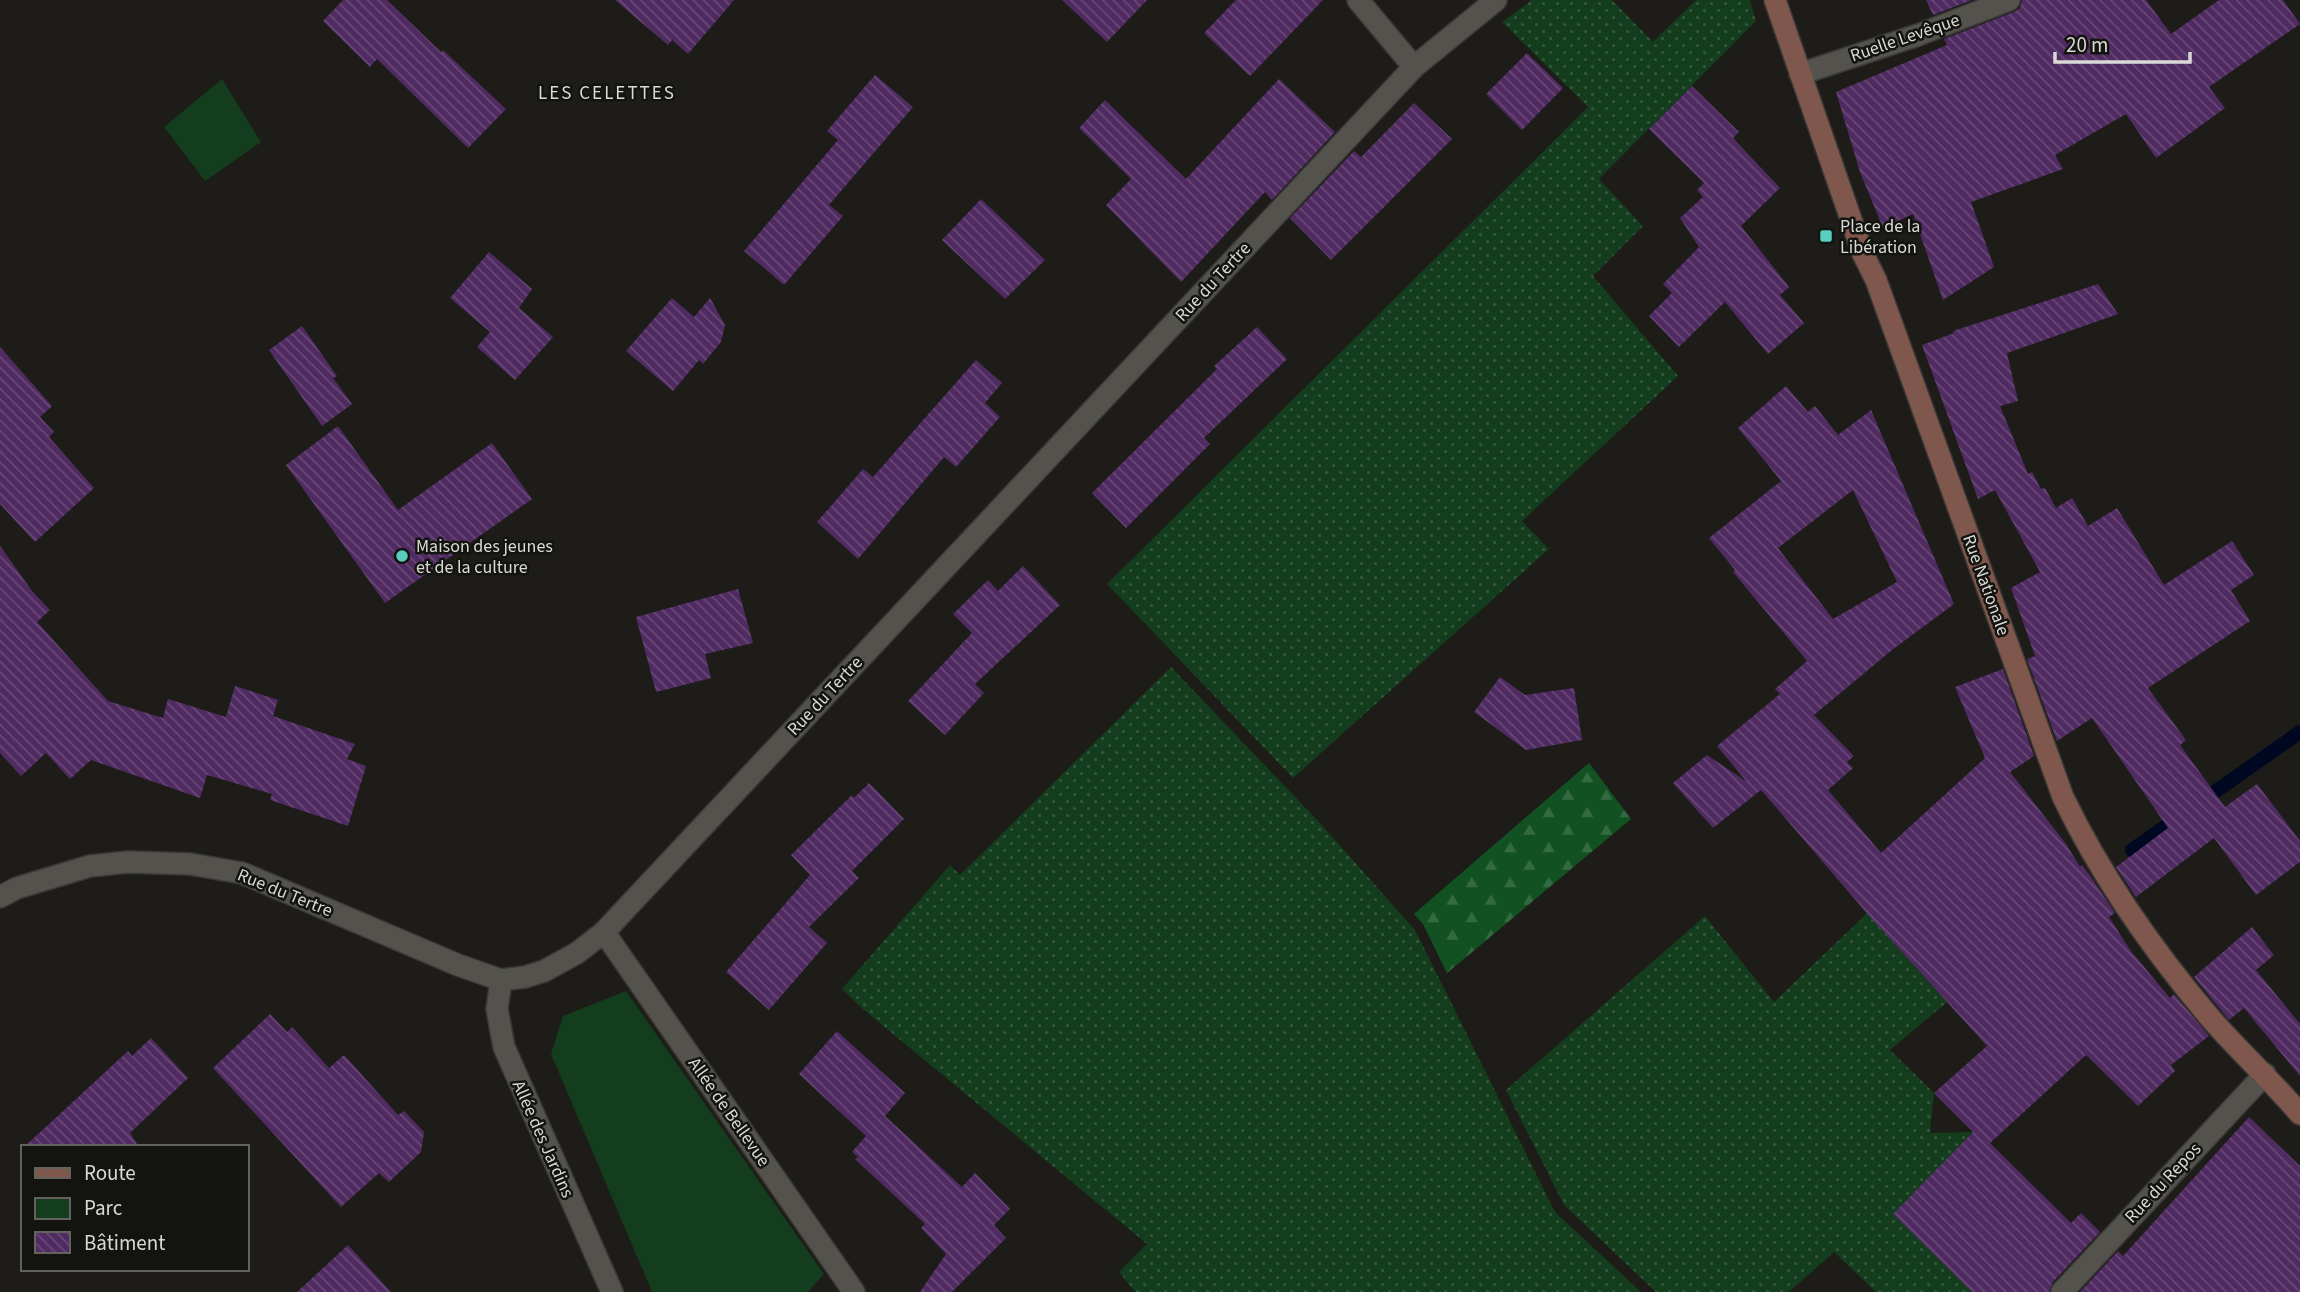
<svg xmlns="http://www.w3.org/2000/svg" width="2300" height="1292" font-family="'Source Sans 3',sans-serif">
  <style>
    .grass { fill: url(#grass-dots) }
    .forest { fill: url(#forest-firs) }
    .green { fill: #133d1c }
    .lines { fill: none; stroke-linecap: round; stroke-linejoin: round }
    .stream { stroke: #000821; stroke-width: 14 }
    .building { fill: url(#building-back-hatch); fill-rule: evenodd }
    .street-casing { stroke: #3a3937; stroke-width: 24 }
    .secondary-casing { stroke: #3a3937; stroke-width: 24 }
    .street { stroke: #53524d; stroke-width: 21 }
    .secondary { stroke: #7f574c; stroke-width: 21 }
    .poi-dot { fill: #59cebe; stroke: #13130f; stroke-width: 2.5 }
    .labels { text-anchor: middle; dominant-baseline: central; stroke-width: 5; stroke-linejoin: round; paint-order: stroke }
    .street-label { font-size: 18px; fill: #dad9d7; stroke: #13130f }
    .poi-label { font-size: 18px; fill: #dad9d7; stroke: #13130f; text-anchor: start }
    .neighbourhood-label { font-size: 19px; letter-spacing: 2px; fill: #dbdad4; stroke: #13130f }
  </style>
  <defs>
    <pattern id="grass-dots" width="8" height="8" patternUnits="userSpaceOnUse" patternTransform="scale(1.75)"><rect width="8" height="8" fill="#133d1c"/><path d="M2 2h.1M6 6h.1" fill="none" stroke="#35583c" stroke-width="1.8" stroke-linecap="round"/></pattern>
    <pattern id="forest-firs" width="22" height="20" patternUnits="userSpaceOnUse" patternTransform="scale(1.75)"><rect width="22" height="20" fill="#125222"/><path d="M5 1l3.5 6h-7zM16 11l3.5 6h-7z" fill="#346a41"/></pattern>
    <pattern id="building-back-hatch" width="6" height="6" patternUnits="userSpaceOnUse" patternTransform="scale(1.75)"><rect width="6" height="6" fill="#502b62"/><path d="M-1 5l2 2M0 0l6 6M5-1l2 2" fill="none" stroke="#694978"/></pattern>
  </defs>
  <rect width="100%" height="100%" fill="#1d1c18"/>
  <g class="grass">
    <polygon points="1532,0 1612,0 1653,42 1696,0 1750,0 1756,21 1599,179 1643,226 1593,276 1678,376 1522,521 1549,549 1293,778 1107,584 1588,107 1502,22"/>
    <polygon points="1171,667 1318,821 1415,930 1555,1212 1641,1292 1135,1292 1119,1272 1147,1244 864,1010 842,989 950,865 960,875"/>
    <polygon points="1922,861 1954,896 1899,949 1947,1002 1890,1050 1934,1093 1930,1133 1973,1132 1894,1214 1972,1292 1876,1292 1834,1252 1789,1292 1656,1292 1564,1205 1506,1090 1705,916 1774,1002"/>
  </g>
  <polygon class="forest" points="1589,763 1631,819 1447,973 1423,924 1414,914"/>
  <g class="green">
    <polygon points="222,79 261,142 205,181 164,127"/>
    <polygon points="626,991 824,1274 808,1292 652,1292 551,1054 563,1016"/>
  </g>
  <g class="lines">
    <g class="stream">
      <polyline points="2199,803 2300,732"/>
      <polyline points="2132,850 2182,815"/>
    </g>
  </g>
  <g class="building">
    <polygon points="343,0 387,0 441,52 443,50 506,109 468,148 377,59 370,67 323,21"/>
    <polygon points="615,0 734,0 688,54 672,40 668,45"/>
    <polygon points="1062,0 1147,0 1107,42"/>
    <polygon points="1236,0 1323,0 1250,76 1204,33"/>
    <polygon points="1926,0 1972,0 1933,15"/>
    <polygon points="2022,0 2146,0 2171,34 2219,0 2283,0 2300,24 2209,87 2225,108 2156,158 2126,114 2055,155 2063,169 1971,202 1994,267 1943,300 1913,214 1883,228 1860,172 1836,92 1947,45 1944,39 2014,12 2020,8"/>
    <polygon points="1527,53 1563,88 1522,130 1486,94"/>
    <polygon points="875,75 913,107 829,205 843,216 784,285 744,251 838,140 827,131"/>
    <polygon points="1279,79 1335,132 1272,200 1265,192 1181,282 1106,205 1131,179 1079,128 1105,100 1186,179"/>
    <polygon points="1692,86 1739,132 1733,138 1780,188 1741,226 1789,287 1780,295 1804,323 1768,354 1725,302 1679,347 1649,316 1672,293 1663,284 1699,247 1680,218 1703,197 1697,190 1704,183 1649,129"/>
    <polygon points="1414,103 1452,139 1331,260 1290,218 1354,151 1361,157"/>
    <polygon points="981,199 1045,260 1005,299 942,240"/>
    <polygon points="489,252 532,289 519,308 553,337 515,380 477,347 490,332 450,298"/>
    <polygon points="2098,284 2118,314 2007,353 2018,401 2000,406 2028,474 2032,472 2041,489 2045,488 2056,508 2072,498 2088,526 2117,508 2164,585 2232,541 2254,575 2231,590 2250,621 2148,688 2186,740 2180,745 2225,807 2257,784 2300,841 2300,862 2256,895 2214,838 2136,897 2116,867 2168,828 2092,718 2057,741 2027,659 2035,656 2011,588 2040,572 1995,490 1978,499 1922,345 1954,333 1953,331"/>
    <polygon points="672,298 694,317 710,298 725,325 721,342 703,364 699,360 673,391 626,351"/>
    <polygon points="302,326 337,376 333,378 352,404 322,426 269,350"/>
    <polygon points="1257,327 1287,359 1204,438 1210,444 1126,528 1092,493 1217,369 1214,366"/>
    <polygon points="0,347 52,406 40,417 54,432 49,437 94,488 35,542 0,504"/>
    <polygon points="976,360 1002,383 985,403 1000,417 956,467 944,457 858,559 817,522 863,469 873,477"/>
    <path d="M1786,386L1808,412L1815,406L1838,435L1871,410L1954,604L1892,650L1814,715L1854,756L1847,762L1853,768L1828,790L1881,853L1985,758L1955,687L2003,669L2034,756L2010,772L2066,844L2080,867L2082,865L2093,880L2115,913L2109,917L2130,950L2170,998L2174,994L2209,1036L2171,1065L2175,1071L2138,1106L2086,1055L1990,1143L2071,1223L2081,1213L2100,1232L2052,1283L2049,1292H1972L1893,1214L1973,1132L1934,1093L1987,1046L1871,918L1761,790L1713,828L1673,783L1707,755L1747,782L1717,746L1780,694L1775,689L1807,661L1733,572L1735,570L1709,538L1781,481L1738,428ZM1853,490L1897,582L1833,619L1778,548Z"/>
    <polygon points="338,426 398,510 492,443 532,499 385,603 286,465"/>
    <polygon points="0,546 32,591 50,610 37,622 108,701 163,718 168,699 226,717 235,686 278,700 273,716 355,744 347,759 366,766 348,826 270,800 272,794 207,775 200,798 91,760 70,779 46,753 21,776 0,753"/>
    <polygon points="1023,566 1060,605 975,684 984,693 945,735 908,701 972,633 953,614 988,580 998,591"/>
    <polygon points="738,589 753,643 705,654 711,678 656,692 636,617"/>
    <polygon points="1500,677 1525,695 1574,688 1582,740 1526,750 1474,712"/>
    <polygon points="869,783 904,819 852,871 859,878 809,927 827,943 769,1010 726,972 810,875 791,855 852,795 854,798"/>
    <polygon points="2252,927 2274,955 2256,970 2300,1024 2300,1076 2244,1008 2229,1020 2194,977"/>
    <polygon points="270,1014 287,1032 292,1027 329,1068 344,1055 398,1115 404,1111 424,1132 421,1152 389,1182 379,1173 341,1207 213,1068"/>
    <polygon points="837,1031 905,1093 885,1116 962,1187 975,1173 1010,1209 994,1225 1006,1238 952,1292 920,1292 946,1254 921,1228 925,1224 855,1159 858,1157 852,1152 866,1136 799,1074"/>
    <polygon points="151,1038 188,1078 130,1133 139,1147 24,1147 128,1051 132,1056"/>
    <polygon points="2249,1117 2300,1166 2300,1292 2080,1292 2118,1251 2123,1256"/>
    <polygon points="348,1245 391,1292 297,1292"/>
  </g>
  <g class="lines">
    <defs>
      <g id="street">
        <polyline points="1358,0 1414,67"/>
        <polyline points="1800,74 1918,35 2009,0"/>
        <polyline points="0,897 17,888 90,866 128,862 190,864 242,873 458,965 501,980 525,977 544,971 577,953 604,932 1414,67 1496,0"/>
        <polyline points="604,932 854,1292"/>
        <polyline points="501,980 497,1009 504,1047 612,1292"/>
        <polyline points="2062,1292 2265,1074"/>
      </g>
      <path id="secondary" d="M1775,0L1863,254L1876,280L2063,797C2101,876 2155,953 2212,1020C2240,1052 2272,1081 2300,1114"/>
    </defs>
    <use href="#street" class="street-casing"/>
    <use href="#secondary" class="secondary-casing"/>
    <use href="#street" class="street"/>
    <use href="#secondary" class="secondary"/>
  </g>
  <g class="poi-dot">
    <rect x="1819" y="229" width="14" height="14" rx="3.5"/>
    <circle cx="402" cy="556" r="7"/>
  </g>
  <g class="labels">
    <g class="street-label">
      <text transform="translate(1905 38) rotate(-19)">Ruelle Levêque</text>
      <text transform="translate(1213 282) rotate(-47)">Rue du Tertre</text>
      <text transform="translate(1986 585) rotate(70)">Rue Nationale</text>
      <text transform="translate(825 696) rotate(-47)">Rue du Tertre</text>
      <text transform="translate(285 893) rotate(22)">Rue du Tertre</text>
      <text transform="translate(729 1112) rotate(55)">Allée de Bellevue</text>
      <text transform="translate(543 1139) rotate(66)">Allée des Jardins</text>
      <text transform="translate(2163 1183) rotate(-47)">Rue du Repos</text>
    </g>
    <g class="poi-label">
      <text x="1840" y="226">Place de la<tspan x="1840" dy="21">Libération</tspan></text>
      <text x="416" y="546">Maison des jeunes<tspan x="416" dy="21">et de la culture</tspan></text>
    </g>
    <g class="neighbourhood-label">
      <text x="607" y="93">LES CELETTES</text>
    </g>
  </g>
  <rect x="21" y="1145" width="228" height="126" fill="#13130f" stroke="#63625f" stroke-width="2"/>
  <rect x="35" y="1168" width="35" height="10" fill="#7f574c" stroke="#63625f" stroke-width="2"/>
  <text x="84" y="1180" font-size="21" fill="#dad9d7">Route</text>
  <rect x="35" y="1198" width="35" height="21" fill="#133d1c" stroke="#63625f" stroke-width="2"/>
  <text x="84" y="1215" font-size="21" fill="#dad9d7">Parc</text>
  <rect x="35" y="1232" width="35" height="21" fill="url(#building-back-hatch)" stroke="#63625f" stroke-width="2"/>
  <text x="84" y="1250" font-size="21" fill="#dad9d7">Bâtiment</text>
  <path d="M2055 52v10h135v-10" fill="none" stroke="#dad9d7" stroke-width="3.5"/>
  <text x="2066" y="52" font-size="21" fill="#dad9d7" stroke="#13130f" stroke-width="5" paint-order="stroke">20 m</text>
</svg>
